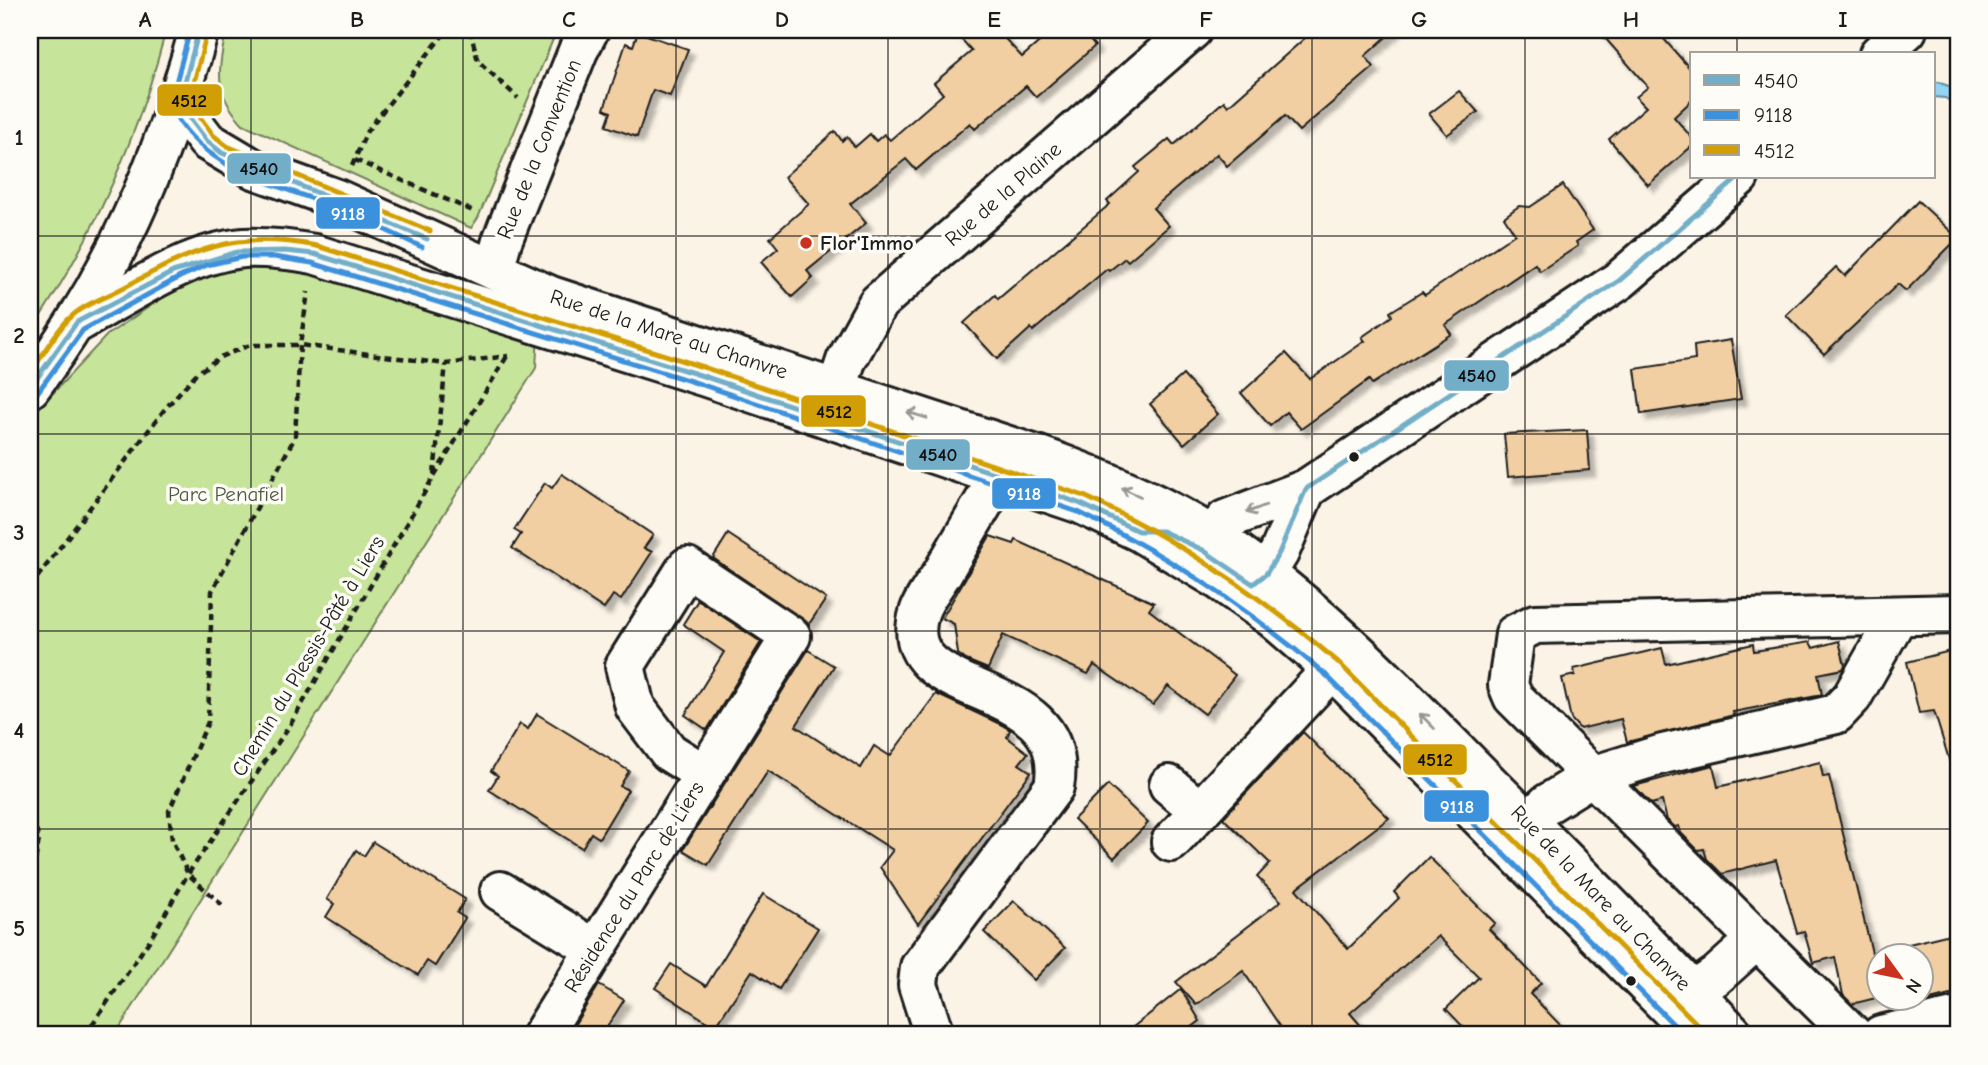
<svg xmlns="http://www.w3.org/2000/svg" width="1988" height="1065" font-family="'Comic Neue',sans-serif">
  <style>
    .green { fill: #c7e49b; stroke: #72805c; stroke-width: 2 }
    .water { fill: #93d3f4; stroke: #638a9e; stroke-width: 2 }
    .building { fill: #f1cfa2; stroke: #1c1c1c; stroke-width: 2; filter: url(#shadow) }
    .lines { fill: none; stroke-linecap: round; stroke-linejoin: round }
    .minor-casing { stroke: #1c1c1c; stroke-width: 44 }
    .major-casing { stroke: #1c1c1c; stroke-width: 44 }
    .path { stroke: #1c1c1c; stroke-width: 4.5; stroke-dasharray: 7 5; stroke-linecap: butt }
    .minor { stroke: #fdfcf7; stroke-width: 38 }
    .major { stroke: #fdfcf7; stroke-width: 38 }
    .bus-1-casing { stroke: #fdfcf7; stroke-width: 10 }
    .bus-2-casing { stroke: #fdfcf7; stroke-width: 10 }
    .bus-3-casing { stroke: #fdfcf7; stroke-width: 10 }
    .bus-1 { stroke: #73aec8; stroke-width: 5 }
    .bus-2 { stroke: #3c91dc; stroke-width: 5 }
    .bus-3 { stroke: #d29e06; stroke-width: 5 }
    .oneway { stroke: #989794 }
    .grid { fill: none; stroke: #1c1c1c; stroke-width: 2; stroke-opacity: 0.55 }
    .poi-dot { fill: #c8321e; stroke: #fdfcf7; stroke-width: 2.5 }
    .bus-dot { fill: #1c1c1c; stroke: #fdfcf7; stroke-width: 2.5 }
    .labels { text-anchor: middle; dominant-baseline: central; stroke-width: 7; stroke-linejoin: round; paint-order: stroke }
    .street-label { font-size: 21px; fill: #1c1c1c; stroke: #fdfcf7 }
    .poi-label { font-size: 21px; font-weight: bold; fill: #1c1c1c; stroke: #fdfcf7; text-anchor: start }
    .park-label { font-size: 21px; fill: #4f5842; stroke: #fdfcf7 }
    .line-badge { stroke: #fdfcf7; stroke-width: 2.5 }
    .badge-label { font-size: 19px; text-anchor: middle; font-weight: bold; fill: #fff }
    .pale-badge-label { font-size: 19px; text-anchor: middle; font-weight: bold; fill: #111 }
    .neatline { fill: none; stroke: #1c1c1c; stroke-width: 2.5 }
    .grid-label { font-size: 23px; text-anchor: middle; font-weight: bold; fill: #1c1c1c }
  </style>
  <defs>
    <filter id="shadow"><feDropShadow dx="6" dy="6" stdDeviation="2" flood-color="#0004"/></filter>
  </defs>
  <rect width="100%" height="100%" fill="#fbf3e6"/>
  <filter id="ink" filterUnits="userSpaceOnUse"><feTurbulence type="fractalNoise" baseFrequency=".0143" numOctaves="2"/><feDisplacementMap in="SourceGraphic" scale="14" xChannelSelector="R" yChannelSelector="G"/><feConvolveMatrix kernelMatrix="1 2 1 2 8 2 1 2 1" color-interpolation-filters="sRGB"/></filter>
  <g filter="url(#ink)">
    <g class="green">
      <path d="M30,30H166C138,137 92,241 30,332Z"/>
      <path d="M226,30H557L478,218L471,228L243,124C212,91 219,71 226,30Z"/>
      <polygon points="261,267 288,268 538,333 536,368 115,1035 30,1035 30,418 107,335 167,295 217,272"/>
    </g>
    <polygon class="water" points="1934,81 1958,89 1958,106 1945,98 1934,97"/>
    <g class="building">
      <polygon points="953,30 997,30 1022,57 1053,30 1081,30 1095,46 1036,97 1026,86 975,129 970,123 916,170 906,159 850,204 866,223 807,271 813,278 792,297 761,262 778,248 770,238 809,204 784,177 835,131 842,141 847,137 855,147 870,134 876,141 884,134 890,140 943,94 934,83 972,51"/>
      <polygon points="1314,30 1394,30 1365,56 1374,67 1299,131 1285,116 1227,166 1217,154 1153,208 1169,226 1128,261 1125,258 1109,271 1107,269 1033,331 1031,328 997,359 964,323 995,295 998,299 1110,204 1107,201 1139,172 1135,167 1169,139 1174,145 1224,101 1228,106"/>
      <polygon points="1598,30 1656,30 1692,71 1692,100 1674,117 1692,138 1692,146 1648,185 1609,139 1646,107 1636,97 1648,87"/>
      <polygon points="638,32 688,49 670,96 653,90 637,137 606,126 611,112 604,109 626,43 633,46"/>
      <polygon points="1459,91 1478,112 1447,135 1429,114"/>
      <polygon points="1563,185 1593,230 1576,242 1578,246 1540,271 1535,264 1445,325 1451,334 1372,384 1369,380 1301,429 1286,412 1270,426 1241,393 1286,353 1310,379 1365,341 1362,337 1392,316 1390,312 1422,292 1425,295 1515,234 1504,217 1519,206 1530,207"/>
      <polygon points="1918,201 1958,238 1906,291 1898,284 1824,354 1786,315 1836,267 1845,276"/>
      <polygon points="1731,340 1741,399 1641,414 1635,369 1695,360 1694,346"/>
      <polygon points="1183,375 1218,414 1184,444 1150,404"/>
      <polygon points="1587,430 1590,470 1508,477 1504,434"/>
      <polygon points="562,474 653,535 644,548 652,552 621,600 613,595 604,609 512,548 521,534 514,530 545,483 552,488"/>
      <polygon points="728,534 826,599 809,624 713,558"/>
      <polygon points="990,536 1014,544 1016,540 1154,603 1149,610 1235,675 1205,714 1168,686 1153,705 1094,665 1088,674 1003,635 988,669 966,660 958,654 954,624 942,618"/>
      <polygon points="698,600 761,642 707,730 685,715 724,652 683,624"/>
      <polygon points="1839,641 1845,665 1843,669 1818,674 1822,695 1733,712 1734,715 1627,742 1621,719 1580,729 1571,719 1562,678 1575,675 1574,669 1662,648 1666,664 1753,644 1754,651 1810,642 1813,648"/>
      <polygon points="1958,649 1958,765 1951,766 1934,711 1919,713 1907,662"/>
      <polygon points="808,650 834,666 796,726 861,768 874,746 890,756 936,694 1002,725 1010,730 1007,737 1028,753 1019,764 1031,772 918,924 880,867 893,850 768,771 708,865 683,850"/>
      <polygon points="537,714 629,771 620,786 628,790 599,838 591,833 582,848 489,790 498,776 491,771 520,724 528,729"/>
      <polygon points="1303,732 1389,818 1296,889 1348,949 1399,898 1394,892 1429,857 1495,923 1489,929 1541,983 1530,994 1570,1035 1471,1035 1446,1009 1479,977 1438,936 1350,1013 1369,1035 1286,1035 1243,971 1196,1005 1176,982 1281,901 1257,877 1270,863 1223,818"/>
      <polygon points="1820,762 1823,777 1829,776 1872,953 1958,932 1958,993 1930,1000 1927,986 1922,987 1922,956 1880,956 1880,997 1852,1004 1843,995 1835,957 1813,963 1804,931 1797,933 1776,860 1722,874 1707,859 1704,849 1698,850 1681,833 1679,826 1675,827 1667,820 1662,801 1651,804 1634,786 1713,765 1718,787"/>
      <polygon points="1108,785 1148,823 1114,858 1074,819"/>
      <polygon points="373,842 465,899 457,913 465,918 435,966 427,961 418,975 326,917 334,904 327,899 356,850 364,856"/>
      <polygon points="763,894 818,928 779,989 752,971 715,1027 655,988 671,964 706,986"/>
      <polygon points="1014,901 1065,948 1034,980 984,932"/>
      <polygon points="599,985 624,1000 602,1035 568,1035"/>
      <polygon points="1181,989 1200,1021 1182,1035 1123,1035"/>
    </g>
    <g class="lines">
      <defs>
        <g id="minor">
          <polyline points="1879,54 1907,30"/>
          <polyline points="494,270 502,241 578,51 589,30"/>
          <polyline points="827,418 846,361 878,303 1192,30"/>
          <polyline points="1212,537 1225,520 1306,489 1620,280 1739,177"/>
          <polyline points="1266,574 1279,553 1306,489"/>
          <polyline points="1169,785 1200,811"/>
          <polyline points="1171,842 1332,669"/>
          <polyline points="1504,843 1547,804 1592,776 1663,754 1836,714 1852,697 1898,616"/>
          <polyline points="500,891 595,949"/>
          <polyline points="1666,991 1681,1000 1716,976 1755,941"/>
          <polyline points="542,1035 791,636 687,567 625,666 635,707 669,752 704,774"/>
          <path d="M934,1035L918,985L920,967L1054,787C1074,671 892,707 919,613C923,599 935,585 943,572C962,539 981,507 1000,475"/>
          <polyline points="1853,1035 1513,697 1508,685 1515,634 1535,624 1958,614"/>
          <polyline points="1881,1035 1958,1017"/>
        </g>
        <g id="major">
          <path d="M179,104L207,141L254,169L337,199L551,296L1039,456C1109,481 1177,510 1238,553C1332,620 1410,704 1491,785C1573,867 1655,950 1734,1035"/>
          <path d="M77,323C128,295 185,253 244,248C268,247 291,250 314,254L703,376L1081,504L1138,531L1216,578L1274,619L1332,669L1696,1035"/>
          <path d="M30,388C112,279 163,161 199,30"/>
        </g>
      </defs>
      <use href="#minor" class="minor-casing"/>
      <use href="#major" class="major-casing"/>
      <g class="path">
        <polyline points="470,30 478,61 518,98"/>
        <polyline points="355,160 473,211"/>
        <polyline points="352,166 367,131 447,30"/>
        <polyline points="434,474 446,364"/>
        <polyline points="30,587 164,410 196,374 220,357 250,345 300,345 446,364 508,356"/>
        <polyline points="30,806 39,840 30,887"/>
        <polyline points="222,905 188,874 172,840 169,811 208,722 212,591 295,437 300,345 308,292"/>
        <polyline points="30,1008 37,1035"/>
        <polyline points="85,1035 151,938 188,874 290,725 434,476 509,353"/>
      </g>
      <use href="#minor" class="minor"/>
      <use href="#major" class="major"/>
      <defs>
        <g id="bus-1">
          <polyline points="199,30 179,104 207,141 222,153 427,239"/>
          <polyline points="30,388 77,322 173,272 237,252 285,251 314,254 703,376 1026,484 1081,504 1138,531 1162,531 1203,550 1253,584 1266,574 1279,553 1306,489 1620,280 1739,177"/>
        </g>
        <g id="bus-2">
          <path d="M190,30L170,105C201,171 273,182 334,207C364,219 393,234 422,247"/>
          <path d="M37,393L83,330L180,277L207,265L242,257H274L312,263L700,384L1078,512C1169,555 1249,609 1326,675L1684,1035"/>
        </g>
        <g id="bus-3">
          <polyline points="207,32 189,102 213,135 227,146 430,231"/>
          <path d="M30,373C43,356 55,331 71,317C84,304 107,297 123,288C196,248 232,231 317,246L706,368L1084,496C1178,539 1260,595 1338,662L1702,1029"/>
        </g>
      </defs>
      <use href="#bus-1" class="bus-1-casing"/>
      <use href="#bus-2" class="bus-2-casing"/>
      <use href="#bus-3" class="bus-3-casing"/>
      <use href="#bus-1" class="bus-1"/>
      <use href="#bus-2" class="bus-2"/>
      <use href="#bus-3" class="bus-3"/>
    </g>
    <defs><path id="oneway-shaft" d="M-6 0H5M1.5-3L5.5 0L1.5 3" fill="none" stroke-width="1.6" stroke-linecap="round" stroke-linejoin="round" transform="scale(1.75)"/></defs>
    <g class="oneway">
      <use href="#oneway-shaft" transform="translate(917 415) rotate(-162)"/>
      <use href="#oneway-shaft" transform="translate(1131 492) rotate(-155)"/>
      <use href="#oneway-shaft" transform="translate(1256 509) rotate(159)"/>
      <use href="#oneway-shaft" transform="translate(1427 721) rotate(-135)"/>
    </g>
  </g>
  <path class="grid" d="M251,30V1035M463,30V1035M676,30V1035M888,30V1035M1100,30V1035M1312,30V1035M1525,30V1035M1737,30V54M1737,177V1035M30,236H1958M30,434H1958M30,631H1958M30,829H1958"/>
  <circle class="poi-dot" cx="806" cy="243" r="7"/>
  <g class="bus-dot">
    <circle cx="1354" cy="457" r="6"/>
    <circle cx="1631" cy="981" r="6"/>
  </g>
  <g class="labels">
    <g class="street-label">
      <text transform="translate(539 149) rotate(-68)">Rue de la Convention</text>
      <text transform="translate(1003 194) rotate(-41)">Rue de la Plaine</text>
      <text transform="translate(669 334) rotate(18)">Rue de la Mare au Chanvre</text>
      <text transform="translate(308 656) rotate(-59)">Chemin du Plessis-Pâté à Liers</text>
      <text transform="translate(634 887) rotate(-58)">Résidence du Parc de Liers</text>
      <text transform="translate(1601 898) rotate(46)">Rue de la Mare au Chanvre</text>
    </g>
    <g class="poi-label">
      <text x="820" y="243">Flor'Immo</text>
    </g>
    <g class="park-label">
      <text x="226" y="494">Parc Penafiel</text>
    </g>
  </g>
  <g class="line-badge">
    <rect x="156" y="83" width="67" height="34" rx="7" fill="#d29e06"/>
    <rect x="226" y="152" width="66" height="33" rx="7" fill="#73aec8"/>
    <rect x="315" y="196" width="66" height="34" rx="7" fill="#3c91dc"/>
    <rect x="1443" y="359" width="67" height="33" rx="7" fill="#73aec8"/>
    <rect x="800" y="394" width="67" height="34" rx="7" fill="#d29e06"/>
    <rect x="905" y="438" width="66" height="33" rx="7" fill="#73aec8"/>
    <rect x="991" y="477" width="66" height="33" rx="7" fill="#3c91dc"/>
    <rect x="1402" y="743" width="66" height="33" rx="7" fill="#d29e06"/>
    <rect x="1423" y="789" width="67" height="34" rx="7" fill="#3c91dc"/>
  </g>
  <g class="badge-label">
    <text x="348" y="220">9118</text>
    <text x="1024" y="500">9118</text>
    <text x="1457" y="813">9118</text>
  </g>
  <g class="pale-badge-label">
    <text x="189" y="107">4512</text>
    <text x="259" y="175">4540</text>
    <text x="1477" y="382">4540</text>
    <text x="834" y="418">4512</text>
    <text x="938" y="461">4540</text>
    <text x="1435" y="766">4512</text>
  </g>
  <rect width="1988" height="1065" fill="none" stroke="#fdfcf7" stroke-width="77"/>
  <rect x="1690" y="52" width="245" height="126" fill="#fdfcf7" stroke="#a3a29f" stroke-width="2"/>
  <rect x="1704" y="75" width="35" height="10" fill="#73aec8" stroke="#a3a29f" stroke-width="2"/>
  <text x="1754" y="88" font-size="21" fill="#1c1c1c">4540</text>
  <rect x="1704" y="110" width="35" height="10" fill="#3c91dc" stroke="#a3a29f" stroke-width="2"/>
  <text x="1754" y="122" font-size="21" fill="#1c1c1c">9118</text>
  <rect x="1704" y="145" width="35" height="10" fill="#d29e06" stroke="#a3a29f" stroke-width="2"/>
  <text x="1754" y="158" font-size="21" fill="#1c1c1c">4512</text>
  <g transform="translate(1900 977) rotate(123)"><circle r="33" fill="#fdfcf7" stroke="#a3a29f" stroke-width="2"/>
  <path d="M0-5L12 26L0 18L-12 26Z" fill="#c8321e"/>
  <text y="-10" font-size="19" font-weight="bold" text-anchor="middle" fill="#1c1c1c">N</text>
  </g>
  <rect x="38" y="38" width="1912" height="988" class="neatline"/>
  <g class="grid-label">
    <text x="145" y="27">A</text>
    <text x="357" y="27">B</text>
    <text x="569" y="27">C</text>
    <text x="782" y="27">D</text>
    <text x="994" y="27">E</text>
    <text x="1206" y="27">F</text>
    <text x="1419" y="27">G</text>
    <text x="1631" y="27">H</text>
    <text x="1843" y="27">I</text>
    <text x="19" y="145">1</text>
    <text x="19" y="343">2</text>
    <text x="19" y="540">3</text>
    <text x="19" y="738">4</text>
    <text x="19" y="936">5</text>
  </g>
</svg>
